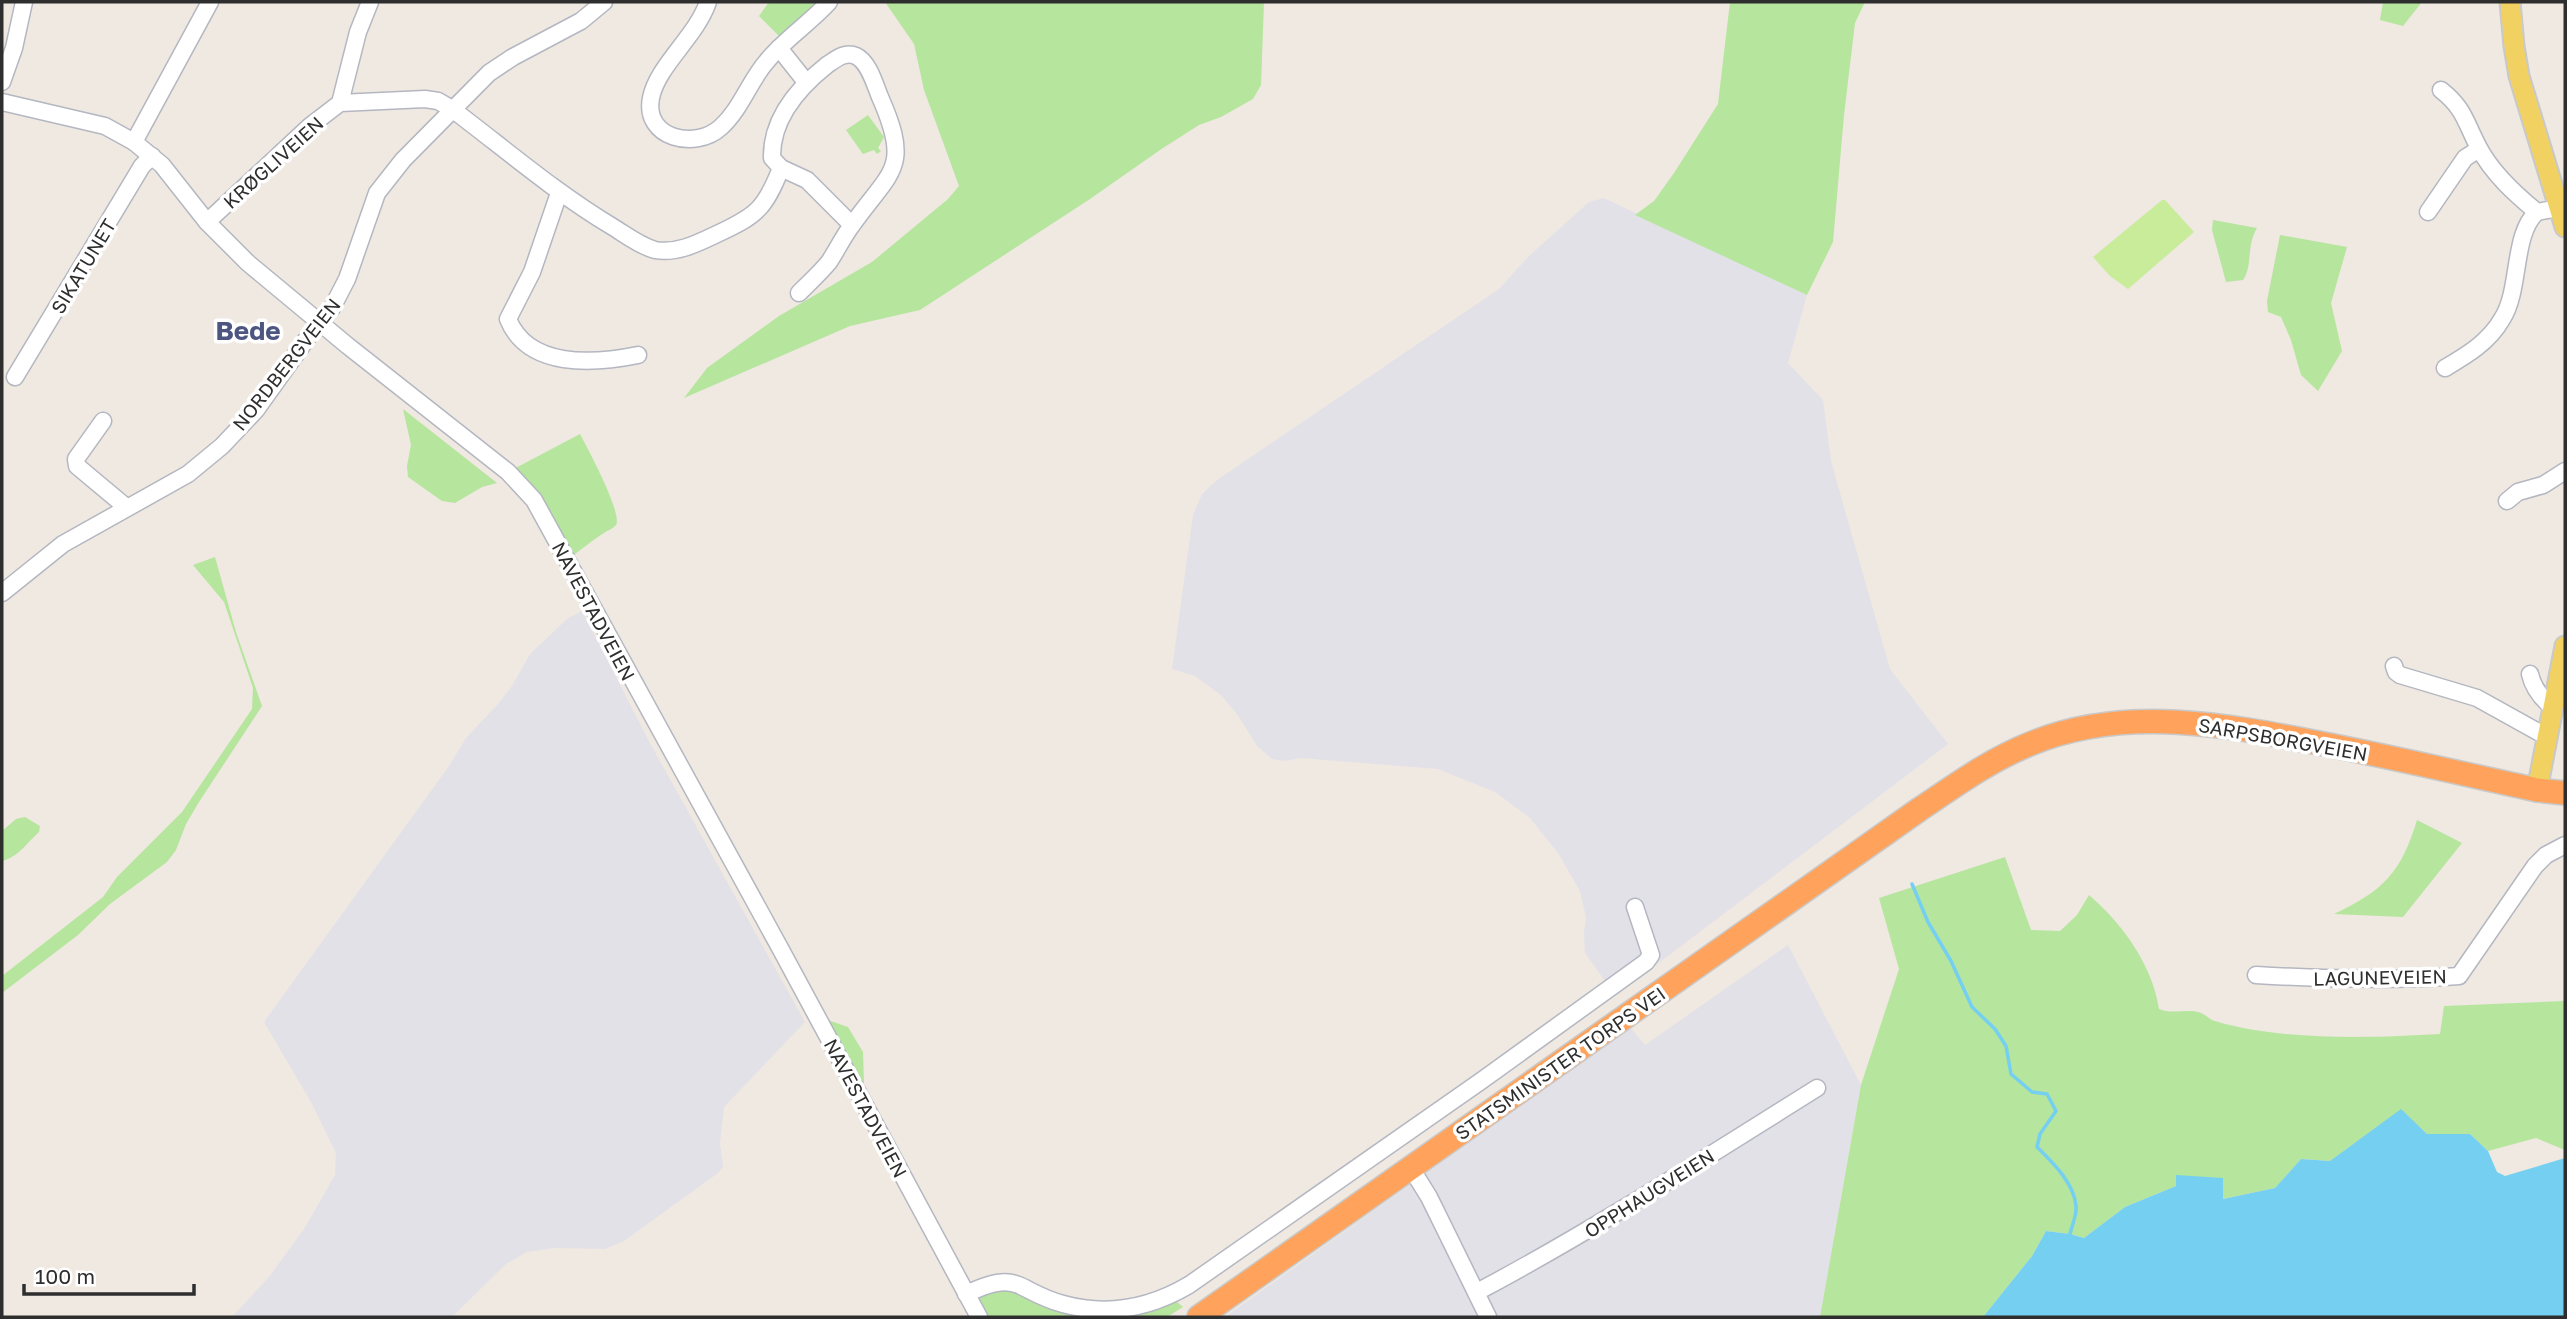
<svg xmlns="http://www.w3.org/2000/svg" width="2567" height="1319" font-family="'Golos Text',sans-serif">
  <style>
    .industrial { fill: #e3e1e8 }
    .green { fill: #b6e59e }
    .pitch { fill: #c9ec9a }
    .water { fill: #75cff0 }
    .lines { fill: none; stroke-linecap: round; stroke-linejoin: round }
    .stream { stroke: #75cff0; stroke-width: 3.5 }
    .minor-casing { stroke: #b4b7c1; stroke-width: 19 }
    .major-casing { stroke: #c9c9c9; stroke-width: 23 }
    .highway-casing { stroke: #c9c9c9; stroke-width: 26 }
    .minor { stroke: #fff; stroke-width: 16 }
    .major { stroke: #f2d163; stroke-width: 19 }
    .highway { stroke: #ffa35c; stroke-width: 23 }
    .labels { text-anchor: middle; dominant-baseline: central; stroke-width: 7; stroke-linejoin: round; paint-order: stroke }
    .street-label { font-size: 19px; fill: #2e2e2e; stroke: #fff }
    .district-label { font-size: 26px; font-weight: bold; fill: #4d5680; stroke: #fff }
  </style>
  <rect width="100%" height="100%" fill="#efe9e1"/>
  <g class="industrial">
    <polygon points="1604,198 1807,295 1788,363 1823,400 1831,461 1890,669 1948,744 1619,993 1610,988 1585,953 1584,933 1586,917 1580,891 1558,853 1530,818 1495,792 1438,769 1300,758 1285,761 1272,759 1257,746 1239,717 1222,696 1195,676 1172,669 1193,515 1202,494 1217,480 1499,289 1529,256 1589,202"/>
    <polygon points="582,611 651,745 805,1022 724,1107 720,1143 723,1167 718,1173 624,1241 605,1249 554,1248 527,1252 506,1264 452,1317 232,1317 269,1277 304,1229 335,1175 336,1153 311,1102 264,1022 449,766 466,738 498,704 512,686 530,654 568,618"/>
    <polygon points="1788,945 1861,1085 1820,1317 1225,1317 1630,1027 1645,1045"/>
  </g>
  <g class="green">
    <polygon points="769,2 822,2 783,40 759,16"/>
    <polygon points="885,2 1264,2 1261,85 1253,99 1221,117 1199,125 1160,150 1090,199 920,310 850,326 684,398 707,368 779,316 872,262 948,199 959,186 924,90 914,44"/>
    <polygon points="1730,2 1865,2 1855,23 1844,115 1833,242 1807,295 1635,215 1654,201 1674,173 1718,104"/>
    <polygon points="2383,2 2422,2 2403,26 2380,20"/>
    <polygon points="868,115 884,137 878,148 881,151 877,154 874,150 863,154 846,130"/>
    <path d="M2213,220L2257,228C2246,246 2253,266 2243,280L2226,282L2212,230Z"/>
    <polygon points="2280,235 2347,247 2331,303 2342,351 2318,391 2301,375 2291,340 2281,317 2268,312 2267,301"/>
    <polygon points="403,409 497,483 482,487 455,503 442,501 408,477 407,466 411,445"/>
    <path d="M580,434C587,447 623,514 616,525C614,527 610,530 607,531C592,540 581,550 567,560L508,472Z"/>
    <polygon points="215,557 236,632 262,706 199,802 186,824 176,850 167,862 110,904 78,935 2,993 2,976 103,897 117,877 182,812 252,709 253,688 224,602 193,565"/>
    <path d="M25,817L40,826L39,832C28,842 17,858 2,861V831L16,819Z"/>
    <path d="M2417,820L2462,843L2403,917L2334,914C2383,891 2401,873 2417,820Z"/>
    <path d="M2005,857L2031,930L2060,931L2077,915L2089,895C2122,923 2153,966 2159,1009C2173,1015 2189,1008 2201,1013C2206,1015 2210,1020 2215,1021C2280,1041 2373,1038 2440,1034L2444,1006L2565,1001V1150L2536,1138L2488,1151L2470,1134H2427L2401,1110L2330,1161L2301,1159L2275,1188L2223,1199L2176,1175V1186L2125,1207L2084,1238L2070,1234L2046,1231L2032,1256L1983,1317H1820L1861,1085L1899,969L1879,898Z"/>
    <polygon points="816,1016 848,1027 863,1052 864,1083 859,1096"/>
    <polygon points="985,1285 1096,1309 1170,1296 1183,1307 1167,1317 979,1317 966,1294"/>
  </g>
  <polygon class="pitch" points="2162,200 2165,200 2194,232 2128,289 2110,276 2093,257"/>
  <polygon class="water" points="2401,1109 2427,1134 2470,1134 2488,1151 2497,1172 2505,1176 2565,1158 2565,1317 1983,1317 2032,1256 2046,1231 2070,1234 2084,1238 2125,1207 2176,1186 2176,1175 2223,1178 2223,1199 2275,1188 2301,1159 2330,1161"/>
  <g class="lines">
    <path class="stream" d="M1912,884L1928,922L1951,961L1972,1007L1995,1029L2006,1046L2011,1074L2032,1092L2047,1094L2056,1111L2040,1134L2037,1147C2053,1163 2074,1183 2076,1206C2077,1215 2072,1225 2070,1234"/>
    <defs>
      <g id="minor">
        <path d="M708,2C696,37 657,66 651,98C643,138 695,151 721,127C741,109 750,80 767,61C785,39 810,23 829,2"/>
        <polyline points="779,48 806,82"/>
        <polyline points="2,82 14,48 24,2"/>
        <path d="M2441,90C2465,109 2465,122 2479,148C2492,173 2515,194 2537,212"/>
        <polyline points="2,102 105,126 134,142 162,165 207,222 248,263 348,346 508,472 534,500 780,948 979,1317"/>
        <polyline points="340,103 358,32 370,2"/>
        <polyline points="134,142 210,2"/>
        <path d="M559,193L532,272L508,319C528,369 594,364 638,355"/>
        <polyline points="2428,212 2465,158 2479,149"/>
        <path d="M207,222L310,126L340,103L425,99L438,101L452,109C505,149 556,193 613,227C626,235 640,246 655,250C677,254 698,243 717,234C756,216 765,209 781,168"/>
        <path d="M799,293C809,283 820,273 829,262C837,250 843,237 852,225C891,170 912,169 880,97C875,85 869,62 856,56C845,51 836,59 827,65C798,88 771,119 772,158L781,168L807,180L852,225"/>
        <path d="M2445,368C2467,355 2489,342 2502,319C2521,290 2512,234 2537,212L2559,208"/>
        <polyline points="15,377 142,166 152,156"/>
        <polyline points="103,421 76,459 77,466 126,507"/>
        <polyline points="2507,501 2518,492 2543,485 2565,471"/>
        <polyline points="2,593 63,544 188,474 222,446 256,410 311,333 332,308 347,279 377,193 403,160 489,73 513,57 581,21 604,2"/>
        <polyline points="2394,666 2396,672 2400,675 2477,698 2547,737"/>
        <path d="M2530,674C2533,688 2542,699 2553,708"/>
        <path d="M2256,975C2324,979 2392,981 2459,976L2535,866L2546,855L2565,845"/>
        <polyline points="1411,1168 1429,1197 1488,1317"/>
        <path d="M1477,1292C1594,1230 1705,1158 1817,1088"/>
        <path d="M966,1294C1020,1268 1015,1291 1063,1304C1107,1316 1150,1308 1189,1285L1481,1081L1646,962L1651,955L1635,907"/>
      </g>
      <g id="major">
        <polyline points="2510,2 2514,46 2519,76 2565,227"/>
        <polyline points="2537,790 2565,646"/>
      </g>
      <path id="highway" d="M1199,1317L1920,809C1956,785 1990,760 2030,744C2130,702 2242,728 2344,748C2409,761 2473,776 2537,790L2565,793"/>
    </defs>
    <use href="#minor" class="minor-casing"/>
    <use href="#major" class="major-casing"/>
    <use href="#highway" class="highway-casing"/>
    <use href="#minor" class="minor"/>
    <use href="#major" class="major"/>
    <use href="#highway" class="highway"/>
  </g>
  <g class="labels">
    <g class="street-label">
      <text transform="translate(273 162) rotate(-42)">KRØGLIVEIEN</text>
      <text transform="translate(83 266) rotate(-59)">SIKATUNET</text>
      <text transform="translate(286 364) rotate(-52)">NORDBERGVEIEN</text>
      <text transform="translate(594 611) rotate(62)">NAVESTADVEIEN</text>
      <text transform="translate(2283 739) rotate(10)">SARPSBORGVEIEN</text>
      <text transform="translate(2380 977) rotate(-1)">LAGUNEVEIEN</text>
      <text transform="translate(1560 1063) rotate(-35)">STATSMINISTER TORPS VEI</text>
      <text transform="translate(866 1108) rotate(62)">NAVESTADVEIEN</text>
      <text transform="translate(1649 1193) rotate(-32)">OPPHAUGVEIEN</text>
    </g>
    <g class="district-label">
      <text x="248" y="330">Bede</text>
    </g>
  </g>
  <rect width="2567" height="1319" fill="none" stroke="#2e2e2e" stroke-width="7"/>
  <path d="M24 1284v10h170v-10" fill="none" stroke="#2e2e2e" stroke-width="3.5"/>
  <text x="35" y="1284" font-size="21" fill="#2e2e2e" stroke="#ffffff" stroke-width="5" paint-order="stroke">100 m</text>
</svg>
